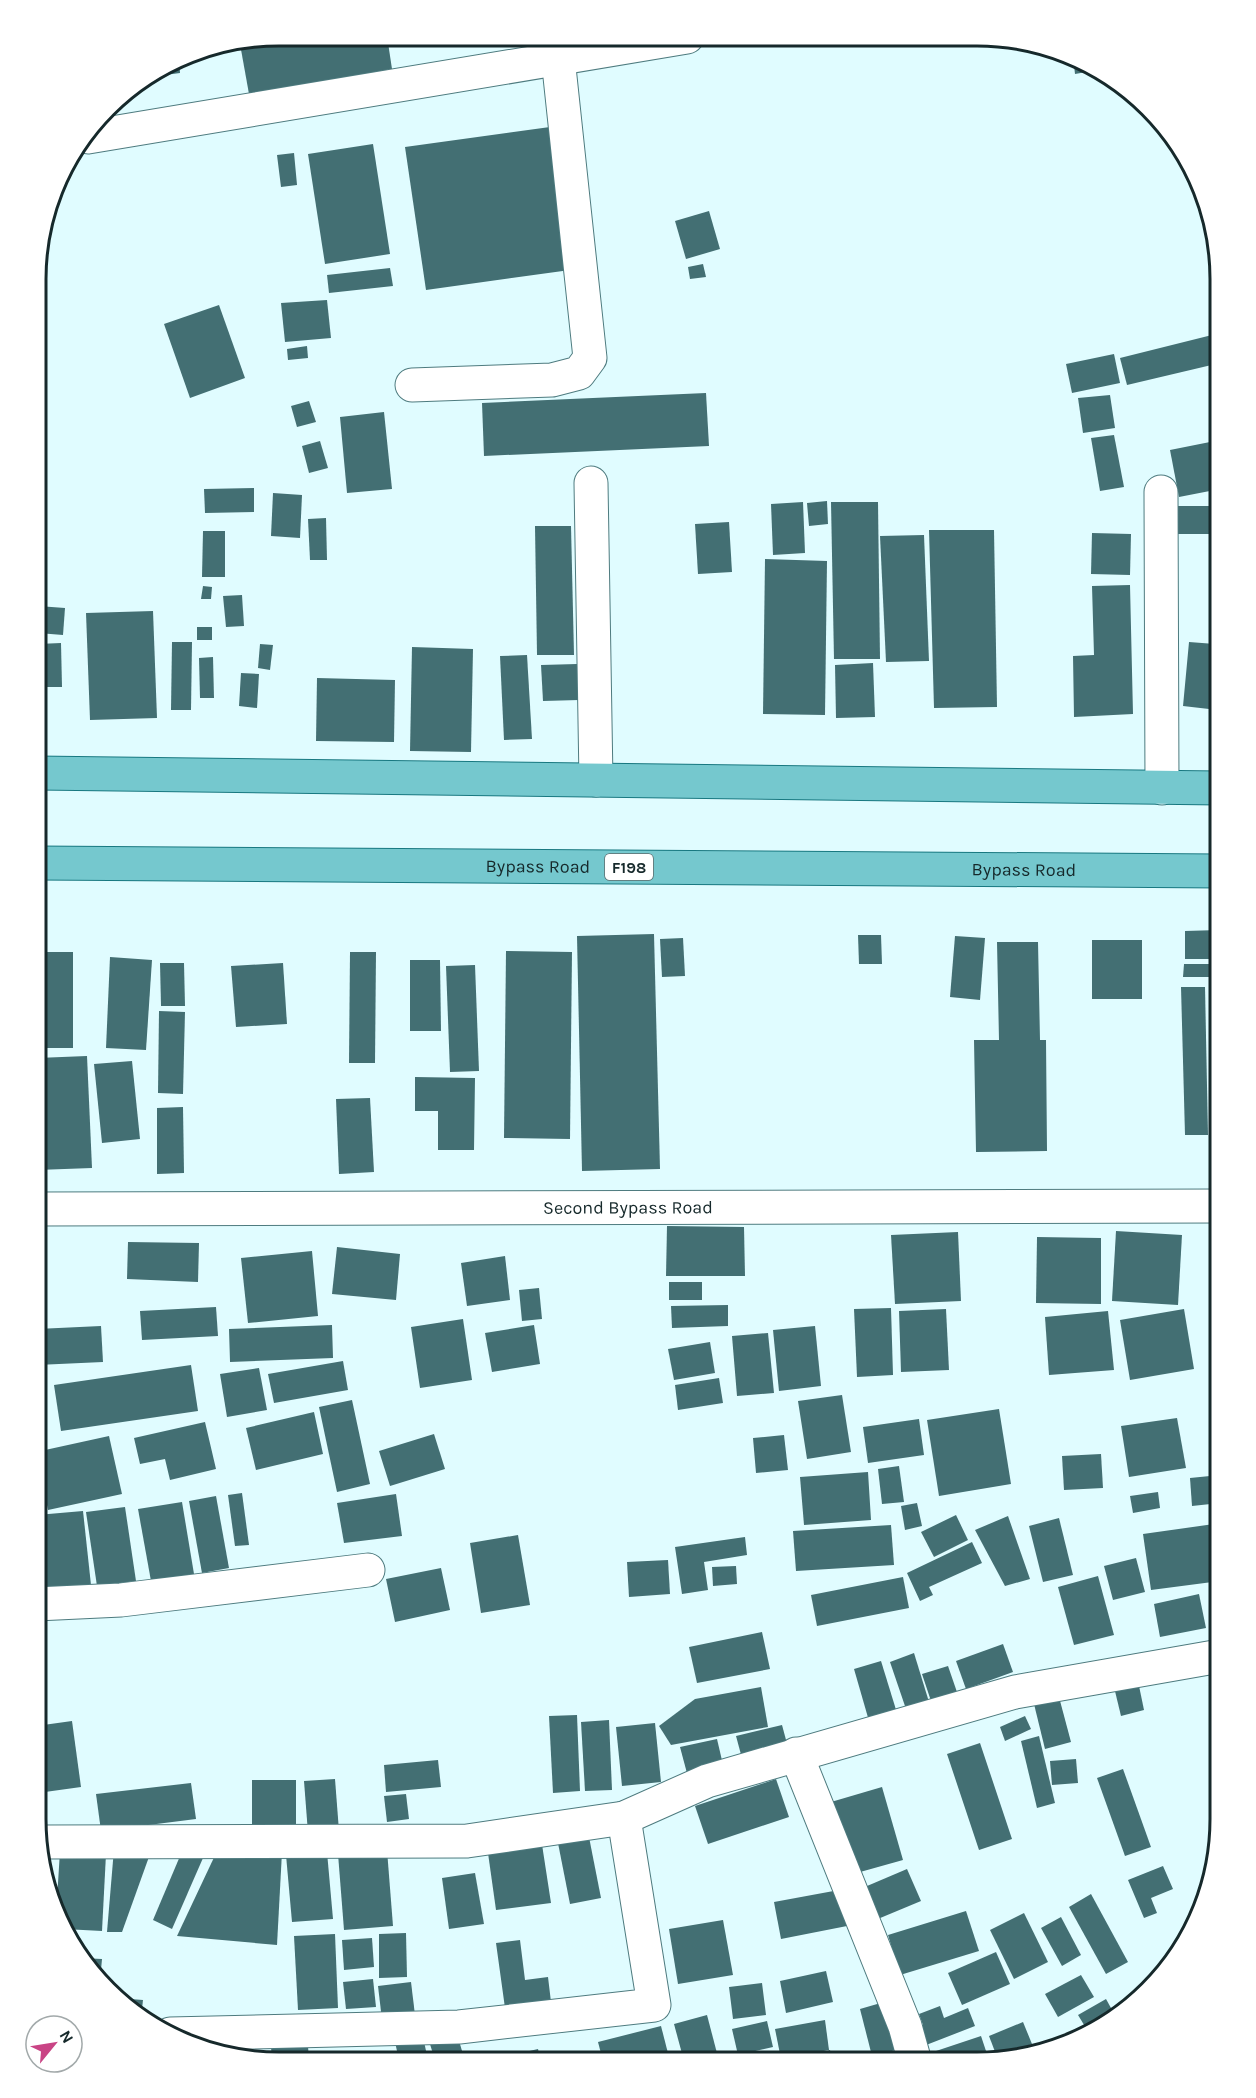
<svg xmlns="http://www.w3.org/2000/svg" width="1256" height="2098" font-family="Karla,sans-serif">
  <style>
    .building { fill: #436f73 }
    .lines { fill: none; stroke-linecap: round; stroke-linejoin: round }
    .minor-casing { stroke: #4e7b7f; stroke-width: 35 }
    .major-casing { stroke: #187880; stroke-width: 35 }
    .minor { stroke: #fff; stroke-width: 33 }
    .major { stroke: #75c8ce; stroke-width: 33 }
    .labels { text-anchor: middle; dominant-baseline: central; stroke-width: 6; stroke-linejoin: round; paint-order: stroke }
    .shield { fill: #fff; stroke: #5c696b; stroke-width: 1.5 }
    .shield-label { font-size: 16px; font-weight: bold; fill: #16292b }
    .street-label { font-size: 18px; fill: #16292b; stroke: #fff }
    .rim { fill: none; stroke: #16292b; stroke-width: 3 }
  </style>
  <rect width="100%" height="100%" fill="#e0fcff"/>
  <g class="building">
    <polygon points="279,36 387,36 392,69 249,94 240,44"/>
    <polygon points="1073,56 1076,58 1098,70 1075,74"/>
    <polygon points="179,59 180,73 150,77"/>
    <polygon points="550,127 570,270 426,290 405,147"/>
    <polygon points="373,144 390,254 325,264 308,154"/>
    <polygon points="294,153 297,185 281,187 277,155"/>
    <polygon points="709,211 720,249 686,259 675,221"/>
    <polygon points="703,264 706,277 690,279 688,267"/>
    <polygon points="390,268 393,286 329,293 327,275"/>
    <polygon points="327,300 331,338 285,342 281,303"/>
    <polygon points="219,305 245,378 190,398 164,324"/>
    <polygon points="1220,333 1220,363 1127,385 1120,358"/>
    <polygon points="307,346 308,358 288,360 287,349"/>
    <polygon points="1114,354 1120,383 1072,393 1066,364"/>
    <polygon points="706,393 709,446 484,456 482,403"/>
    <polygon points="1110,395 1115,428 1083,433 1078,398"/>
    <polygon points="309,401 316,422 297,427 291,406"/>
    <polygon points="384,412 392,489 347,493 340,417"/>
    <polygon points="1114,435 1124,487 1100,491 1091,438"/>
    <polygon points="1220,440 1220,489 1179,497 1170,450"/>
    <polygon points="320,441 328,468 309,473 302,446"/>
    <polygon points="254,488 254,512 205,513 204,489"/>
    <polygon points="273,493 302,495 300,538 271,536"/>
    <polygon points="827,501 828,524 809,526 807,503"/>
    <polygon points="803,502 805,553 773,555 771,504"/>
    <polygon points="831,502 878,502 880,659 834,659"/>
    <polygon points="1168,506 1220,506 1220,534 1169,534"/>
    <polygon points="326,518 327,560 310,560 308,519"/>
    <polygon points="729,522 732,572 698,574 695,524"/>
    <polygon points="535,526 571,526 574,655 537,655"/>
    <polygon points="929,530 994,530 997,707 934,708"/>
    <polygon points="203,531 225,531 225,577 202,577"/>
    <polygon points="1092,533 1131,534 1130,575 1091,574"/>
    <polygon points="924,535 929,661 886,662 880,536"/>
    <polygon points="765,559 827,561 825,715 763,714"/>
    <polygon points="1130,585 1133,714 1074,717 1073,656 1094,655 1092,586"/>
    <polygon points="203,586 212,587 211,599 201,599"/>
    <polygon points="242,595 244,626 226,627 223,596"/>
    <polygon points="38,606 65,608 63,635 38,633"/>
    <polygon points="153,611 157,718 90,720 86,613"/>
    <rect x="197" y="627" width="15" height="13"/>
    <polygon points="172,642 192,642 191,710 171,710"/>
    <polygon points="1189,642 1215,644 1209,709 1183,706"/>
    <polygon points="61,643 62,687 37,687 38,644"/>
    <polygon points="260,644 273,645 270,670 258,668"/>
    <polygon points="412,647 473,649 471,752 410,751"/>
    <polygon points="527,655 532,739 504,740 500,656"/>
    <polygon points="213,657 214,698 200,698 199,658"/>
    <polygon points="873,663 875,717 836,718 835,665"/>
    <polygon points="577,664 579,700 543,701 541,665"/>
    <polygon points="241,673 259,674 257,708 239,706"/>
    <polygon points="317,678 395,680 394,742 316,741"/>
    <polygon points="1219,930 1220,959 1185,959 1185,931"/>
    <polygon points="654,934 660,1169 582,1171 577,936"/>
    <polygon points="858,935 881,935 882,964 859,964"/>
    <polygon points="955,936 985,938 980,1000 950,997"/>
    <polygon points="683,938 685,976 662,977 660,939"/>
    <rect x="1092" y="940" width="50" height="59"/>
    <polygon points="997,942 1038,942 1040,1040 1046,1040 1047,1151 976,1152 974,1040 999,1040"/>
    <polygon points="506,951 572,952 570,1139 504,1138"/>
    <rect x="37" y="952" width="36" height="96"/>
    <polygon points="350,952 376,952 375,1063 349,1063"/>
    <polygon points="110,957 152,960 146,1050 106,1048"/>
    <polygon points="410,960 440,960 441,1031 410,1031"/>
    <polygon points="160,963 184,963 185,1006 161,1006"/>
    <polygon points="283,963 287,1024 236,1027 231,966"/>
    <polygon points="1184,964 1220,964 1220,977 1183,977"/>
    <polygon points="475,965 479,1071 450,1072 446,966"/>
    <polygon points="1181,987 1205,987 1208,1135 1185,1135"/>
    <polygon points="159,1011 185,1012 183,1094 158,1093"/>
    <polygon points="1218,1046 1220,1046 1220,1076 1217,1075"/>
    <polygon points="87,1056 92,1168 37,1170 37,1058"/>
    <polygon points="132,1061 140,1139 102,1143 94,1064"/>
    <polygon points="415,1077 475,1078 474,1150 438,1150 438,1111 415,1111"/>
    <rect x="1216" y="1091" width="4" height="58"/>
    <polygon points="370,1098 374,1172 339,1174 336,1099"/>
    <polygon points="183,1107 184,1173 157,1174 157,1108"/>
    <polygon points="667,1226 744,1227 745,1276 666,1276"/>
    <polygon points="1116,1231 1182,1235 1178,1305 1112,1301"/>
    <polygon points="958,1232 961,1301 895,1304 891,1235"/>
    <polygon points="1037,1237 1101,1238 1101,1304 1036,1303"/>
    <polygon points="128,1242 199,1243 198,1282 127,1279"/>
    <polygon points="337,1247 400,1254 396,1300 332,1294"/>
    <polygon points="312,1251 318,1316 248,1323 241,1258"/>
    <polygon points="505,1256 510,1300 467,1306 461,1263"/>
    <rect x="669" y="1282" width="33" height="18"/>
    <polygon points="539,1288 542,1319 522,1321 519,1290"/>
    <polygon points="1217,1301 1220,1301 1220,1336 1213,1335"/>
    <polygon points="728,1305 728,1326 672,1328 671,1306"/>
    <polygon points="216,1307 218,1336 142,1340 140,1311"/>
    <polygon points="891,1308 893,1375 857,1377 854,1309"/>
    <polygon points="946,1309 949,1370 901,1372 899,1311"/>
    <polygon points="1184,1309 1194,1369 1130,1380 1120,1320"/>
    <polygon points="1108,1311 1114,1370 1049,1375 1045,1317"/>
    <polygon points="463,1319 472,1380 420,1388 411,1327"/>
    <polygon points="332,1325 333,1358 230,1362 229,1329"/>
    <polygon points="534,1325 540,1364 492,1372 485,1333"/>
    <polygon points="101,1326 103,1362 37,1365 37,1329"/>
    <polygon points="815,1326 821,1386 779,1391 773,1330"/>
    <polygon points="768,1333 774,1393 737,1396 732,1336"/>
    <polygon points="710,1342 715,1373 674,1380 668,1349"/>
    <polygon points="343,1361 348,1390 274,1403 268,1374"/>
    <polygon points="191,1365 198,1411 61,1431 54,1385"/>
    <polygon points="259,1368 267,1410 227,1417 220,1374"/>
    <polygon points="719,1378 723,1403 678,1410 675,1385"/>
    <polygon points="842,1395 851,1452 807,1459 798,1401"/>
    <polygon points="352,1400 370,1484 337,1492 319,1407"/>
    <polygon points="999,1409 1011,1484 939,1496 927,1420"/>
    <polygon points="1220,1409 1220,1438 1219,1439 1213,1410"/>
    <polygon points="314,1412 323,1454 256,1470 246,1428"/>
    <polygon points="1177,1418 1186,1468 1129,1477 1121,1426"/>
    <polygon points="919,1419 924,1455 868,1463 863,1427"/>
    <polygon points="205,1422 216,1469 170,1480 165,1459 140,1464 134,1438"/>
    <polygon points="434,1434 445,1469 390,1486 379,1451"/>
    <polygon points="784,1435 788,1470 756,1473 753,1438"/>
    <polygon points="109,1436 122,1494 48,1510 36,1452"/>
    <polygon points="1101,1454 1103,1488 1064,1490 1062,1456"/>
    <polygon points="899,1466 904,1502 882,1504 878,1469"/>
    <polygon points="868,1472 871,1520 804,1525 800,1477"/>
    <polygon points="1220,1475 1220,1503 1192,1506 1190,1478"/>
    <polygon points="36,1477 43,1504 36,1506"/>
    <polygon points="1158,1492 1160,1508 1133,1513 1130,1496"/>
    <polygon points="242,1493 249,1545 235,1546 228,1495"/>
    <polygon points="396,1494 402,1536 344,1543 337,1503"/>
    <polygon points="216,1496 229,1568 202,1573 189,1501"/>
    <polygon points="182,1502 194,1574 151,1581 138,1509"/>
    <polygon points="917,1503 922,1526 905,1530 901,1506"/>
    <polygon points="125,1507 136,1581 97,1586 86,1512"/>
    <polygon points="83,1511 91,1585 45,1589 37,1515"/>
    <polygon points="956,1515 968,1540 934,1557 921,1532"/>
    <polygon points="1008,1516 1030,1579 1005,1586 975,1530"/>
    <polygon points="1059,1518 1073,1575 1043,1582 1029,1526"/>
    <polygon points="1214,1524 1220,1581 1151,1590 1143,1534"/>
    <polygon points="891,1525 894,1565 796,1571 793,1531"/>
    <polygon points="518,1535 530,1605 481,1613 470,1543"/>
    <polygon points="745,1537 747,1555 704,1562 708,1590 682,1594 675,1547"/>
    <polygon points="972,1542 982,1563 929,1587 933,1595 920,1601 907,1573"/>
    <polygon points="1136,1558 1145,1592 1113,1600 1104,1566"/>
    <polygon points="668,1560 670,1594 629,1597 627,1562"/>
    <polygon points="736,1566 737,1584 713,1586 712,1567"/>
    <polygon points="441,1568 450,1610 395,1622 386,1579"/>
    <polygon points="1098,1576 1114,1635 1074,1645 1058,1587"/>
    <polygon points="903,1577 909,1608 817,1626 811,1595"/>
    <polygon points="1199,1594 1206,1628 1160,1637 1154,1604"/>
    <polygon points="762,1632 770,1669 697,1683 689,1647"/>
    <polygon points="1003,1644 1013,1672 966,1689 956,1661"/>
    <polygon points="914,1653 929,1702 906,1709 890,1662"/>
    <polygon points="881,1661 897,1713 869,1721 854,1669"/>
    <polygon points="948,1666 959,1698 933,1707 922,1674"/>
    <polygon points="1138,1681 1144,1710 1121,1716 1114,1687"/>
    <polygon points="761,1687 768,1727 671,1745 659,1726 695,1699"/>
    <polygon points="1059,1697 1071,1742 1045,1749 1034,1704"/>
    <polygon points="577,1715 580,1791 553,1793 549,1716"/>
    <polygon points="1025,1716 1031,1729 1005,1741 1000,1727"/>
    <polygon points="609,1720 612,1790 585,1791 581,1722"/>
    <polygon points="72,1721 81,1787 45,1792 36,1726"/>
    <polygon points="655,1723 661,1782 622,1786 616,1727"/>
    <polygon points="782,1725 789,1751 743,1762 736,1736"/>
    <polygon points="1039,1736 1055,1803 1037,1808 1021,1741"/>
    <polygon points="717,1739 724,1769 688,1777 680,1747"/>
    <polygon points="980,1743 1012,1839 979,1850 947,1754"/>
    <polygon points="1076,1759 1078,1783 1052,1785 1050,1761"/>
    <polygon points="438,1760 441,1787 386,1792 384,1765"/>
    <polygon points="1123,1769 1151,1847 1125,1856 1097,1778"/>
    <polygon points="335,1779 339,1831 308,1833 304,1781"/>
    <polygon points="776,1779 789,1817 708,1844 695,1806"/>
    <polygon points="252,1780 296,1780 296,1828 252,1827"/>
    <polygon points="191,1783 196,1819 101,1831 96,1794"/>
    <polygon points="882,1787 903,1860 853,1874 831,1802"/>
    <polygon points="406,1794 409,1819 387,1822 384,1796"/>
    <polygon points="588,1832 601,1898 570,1904 557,1838"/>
    <polygon points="541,1838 551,1903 496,1910 487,1846"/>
    <polygon points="114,1849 150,1854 122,1932 107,1932"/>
    <polygon points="183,1849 203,1858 172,1929 153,1920"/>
    <polygon points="218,1849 282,1852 277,1945 177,1936"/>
    <polygon points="387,1850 393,1926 344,1930 338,1854"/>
    <polygon points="60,1851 106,1854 102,1931 64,1929 56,1915"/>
    <polygon points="327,1852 333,1919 292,1922 286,1855"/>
    <polygon points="1163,1866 1173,1889 1151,1898 1157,1913 1144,1918 1128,1880"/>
    <polygon points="907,1869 921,1901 873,1921 860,1889"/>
    <polygon points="475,1873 484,1924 449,1929 442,1878"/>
    <polygon points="1211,1875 1208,1892 1203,1879"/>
    <polygon points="839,1890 847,1926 781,1939 774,1902"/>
    <polygon points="1091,1894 1128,1962 1106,1974 1069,1907"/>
    <polygon points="966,1911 979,1951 900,1975 888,1935"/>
    <polygon points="1024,1913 1048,1962 1014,1979 990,1930"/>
    <polygon points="1061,1917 1081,1955 1062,1966 1041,1928"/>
    <polygon points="723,1920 733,1975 678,1984 669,1929"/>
    <polygon points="406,1933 407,1977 379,1978 379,1934"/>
    <polygon points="335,1934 338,2008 298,2010 294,1936"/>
    <polygon points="372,1938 374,1967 344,1970 342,1940"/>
    <polygon points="520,1940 525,1980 548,1977 551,2002 505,2008 496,1943"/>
    <polygon points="996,1952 1010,1984 962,2005 948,1973"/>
    <polygon points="81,1958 102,1959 100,1981 86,1967"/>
    <polygon points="826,1971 833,2002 786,2013 780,1981"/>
    <polygon points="1081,1975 1094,1997 1058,2017 1045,1994"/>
    <polygon points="373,1979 376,2007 346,2009 343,1982"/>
    <polygon points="411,1982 415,2015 382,2020 378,1986"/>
    <polygon points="762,1983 766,2015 733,2019 729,1987"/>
    <polygon points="117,1998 143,2000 141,2018 131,2012"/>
    <polygon points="1106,1999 1116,2017 1089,2033 1078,2015"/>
    <polygon points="891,2000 904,2048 872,2056 860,2009"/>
    <polygon points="940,2006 944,2018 968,2008 975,2026 921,2047 914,2029 923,2025 919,2014"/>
    <polygon points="707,2015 718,2057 702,2061 684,2061 674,2024"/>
    <polygon points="825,2020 829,2050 781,2059 775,2029"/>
    <polygon points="767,2021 773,2047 738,2055 732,2029"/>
    <polygon points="1023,2022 1032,2044 997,2057 989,2036"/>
    <polygon points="661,2026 670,2061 603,2061 598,2042"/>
    <polygon points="457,2034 465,2061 435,2060 429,2041"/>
    <polygon points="981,2036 988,2057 975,2062 932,2062 930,2053"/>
    <polygon points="423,2037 428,2060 399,2060 395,2042"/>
    <polygon points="308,2046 309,2060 272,2060 271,2047"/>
    <polygon points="538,2049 541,2061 509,2061 508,2056"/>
    <polygon points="830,2050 833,2062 811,2062 809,2057"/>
    <polygon points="258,2052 259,2060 231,2055"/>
    <polygon points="350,2052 352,2060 322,2060 322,2058"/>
    <polygon points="499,2054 501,2061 478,2061 478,2060"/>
  </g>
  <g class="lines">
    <defs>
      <g id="minor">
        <polyline points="88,137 687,37"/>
        <polyline points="412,385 552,380 579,373 590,358 558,58"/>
        <polyline points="591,483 596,780"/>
        <polyline points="1161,492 1162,788"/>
        <path id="s1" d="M37,1209L1220,1206"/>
        <polyline points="36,1604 121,1600 368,1570"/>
        <polyline points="796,1754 905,2026 915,2062"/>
        <polyline points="41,1842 467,1841 624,1818 707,1781 1015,1692 1220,1656"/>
        <polyline points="170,2034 459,2027 654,2005 624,1818"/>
      </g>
      <g id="major">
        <polyline points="37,773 1220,788"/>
        <path id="s2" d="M37,863L1220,871"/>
      </g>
    </defs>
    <use href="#minor" class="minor-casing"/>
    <use href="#major" class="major-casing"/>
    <use href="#minor" class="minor"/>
    <use href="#major" class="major"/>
  </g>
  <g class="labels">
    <rect class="shield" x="605" y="854" width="48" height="26" rx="4.5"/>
    <g class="shield-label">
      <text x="629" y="867">F198</text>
    </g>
    <g class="street-label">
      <text stroke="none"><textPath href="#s2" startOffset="501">Bypass Road</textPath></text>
      <text stroke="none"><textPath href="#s2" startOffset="987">Bypass Road</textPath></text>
      <text stroke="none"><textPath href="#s1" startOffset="591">Second Bypass Road</textPath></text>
    </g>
  </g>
  <path d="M0 0H1256V2098H0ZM279 46H977A233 233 0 0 1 1210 279V1819A233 233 0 0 1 977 2052H279A233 233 0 0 1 46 1819V279A233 233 0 0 1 279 46Z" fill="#fff" fill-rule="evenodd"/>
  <path class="rim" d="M279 46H977A233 233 0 0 1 1210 279V1819A233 233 0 0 1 977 2052H279A233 233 0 0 1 46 1819V279A233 233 0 0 1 279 46Z"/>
  <g transform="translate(54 2044) rotate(60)"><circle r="28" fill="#ffffff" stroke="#a2a9aa" stroke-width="1.5"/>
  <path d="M0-4.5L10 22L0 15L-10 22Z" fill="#c94485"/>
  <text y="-9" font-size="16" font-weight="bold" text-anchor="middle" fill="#16292b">N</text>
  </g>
</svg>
